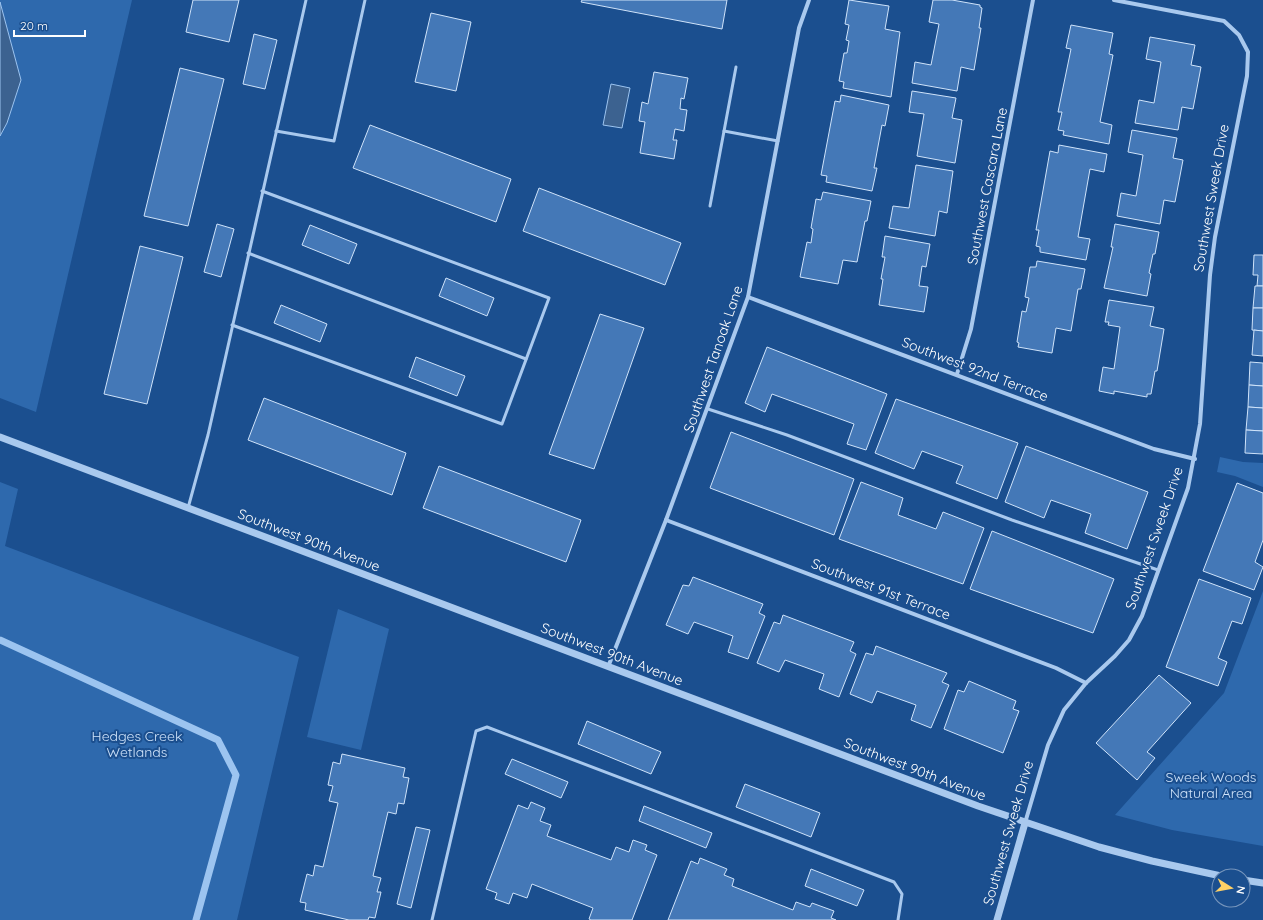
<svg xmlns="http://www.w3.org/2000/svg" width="1263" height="920" font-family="Quicksand,sans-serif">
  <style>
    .green { fill: #2e69ad }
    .water { fill: #3c6290; stroke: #9cc4f0 }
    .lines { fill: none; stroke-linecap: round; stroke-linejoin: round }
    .stream { stroke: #9cc4f0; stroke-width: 7 }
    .building { fill: #4478b7; stroke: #cfe3fa }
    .service { stroke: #a9c9ee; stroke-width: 3 }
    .minor { stroke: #a9c9ee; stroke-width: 4 }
    .tertiary { stroke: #a9c9ee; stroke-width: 7 }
    .labels { text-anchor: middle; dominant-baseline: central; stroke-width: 4; stroke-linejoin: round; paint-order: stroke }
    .street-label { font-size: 14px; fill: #fff; stroke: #1b4f8f }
    .park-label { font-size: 14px; fill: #cfe3fa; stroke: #1b4f8f }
  </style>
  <rect width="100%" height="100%" fill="#1b4f8f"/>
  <g class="green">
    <polygon points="0,0 132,0 36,412 0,398"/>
    <polygon points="1220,457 1243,462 1263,463 1263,487 1235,476 1217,472"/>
    <polygon points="0,482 18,489 5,546 299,657 237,920 0,920"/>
    <polygon points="1263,591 1263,846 1172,830 1115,815 1224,693"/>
    <polygon points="338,609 389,629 361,750 307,737"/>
  </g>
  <g class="water">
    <polygon points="0,2 21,80 7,123 0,136"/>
    <polygon points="611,84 630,88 622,128 603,125"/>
  </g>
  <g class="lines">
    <polyline class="stream" points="0,640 218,740 236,775 196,920"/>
  </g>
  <g class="building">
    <polygon points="193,0 239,0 229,42 186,32"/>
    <polygon points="582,0 727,0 722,29 581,2"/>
    <polygon points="849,0 889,6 885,29 900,32 891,97 843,88 844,82 839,81 844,53 847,53 849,41 846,40 849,25 845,24"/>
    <polygon points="933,0 952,0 980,5 980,7 982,8 979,28 981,28 974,70 961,67 957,91 912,83 915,62 931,65 939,24 929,22"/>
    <polygon points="431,13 471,22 456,91 415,82"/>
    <polygon points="1071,25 1113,33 1109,54 1113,55 1100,122 1112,125 1109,144 1063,135 1064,131 1058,130 1062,112 1058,112 1071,49 1066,48"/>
    <polygon points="254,34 277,40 265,89 243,84"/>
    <polygon points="1150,37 1195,45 1191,65 1201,67 1193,109 1182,107 1178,130 1135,123 1139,100 1154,103 1161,62 1146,59"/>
    <polygon points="180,68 224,79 188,226 144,216"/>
    <polygon points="654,72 688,78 684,99 681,98 680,109 687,110 684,131 675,129 673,140 677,140 674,159 640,153 645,122 639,121 642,102 648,104"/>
    <polygon points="912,91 956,98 952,118 962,120 955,163 917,156 924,114 909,112"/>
    <polygon points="841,95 889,105 885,126 882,125 874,168 877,168 872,191 826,182 827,176 821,175 835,101 840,102"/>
    <polygon points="370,125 511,179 496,222 353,168"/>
    <polygon points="1132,130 1177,138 1173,158 1183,160 1175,202 1164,200 1160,224 1117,216 1121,193 1136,196 1143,155 1128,152"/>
    <polygon points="1059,145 1107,154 1104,172 1090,169 1078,237 1090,239 1086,260 1040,252 1040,247 1036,246 1039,230 1036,230 1050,151 1058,153"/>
    <polygon points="916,165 953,171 947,213 939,211 935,236 889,228 893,206 909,208"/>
    <polygon points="539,188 681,243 665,285 523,231"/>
    <polygon points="823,192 871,201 867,221 865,221 857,262 843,260 838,284 800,277 807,242 811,243 813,229 811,228 816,199 821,200"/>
    <polygon points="217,224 234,229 221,277 204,272"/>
    <polygon points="1115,224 1159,232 1155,254 1153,254 1149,273 1151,274 1147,296 1104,288 1113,247 1111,247"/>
    <polygon points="310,225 357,244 349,264 302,245"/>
    <polygon points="885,236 930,244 926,267 922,266 919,286 928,287 924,312 879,305 883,279 881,279 885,257 882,257"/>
    <polygon points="140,246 183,257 147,404 104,394"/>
    <polygon points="1254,255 1263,255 1263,286 1257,286 1258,275 1253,275"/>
    <polygon points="1037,261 1085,269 1081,289 1078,289 1071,331 1056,328 1052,353 1018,347 1019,343 1017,342 1022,311 1026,312 1029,298 1025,297 1030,267 1036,267"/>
    <polygon points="446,278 494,298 487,316 439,296"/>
    <polygon points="1255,286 1263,286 1263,308 1253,308"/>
    <polygon points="1109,300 1154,307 1150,326 1164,329 1157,371 1155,371 1151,394 1147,394 1147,397 1114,391 1114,394 1099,391 1103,367 1114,369 1120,327 1108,325 1109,322 1105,322"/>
    <polygon points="281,305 327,324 320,342 274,323"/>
    <polygon points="1253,308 1263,308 1263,331 1252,330"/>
    <polygon points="600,314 644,328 594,469 549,454"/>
    <polygon points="1254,330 1263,331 1263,356 1252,355"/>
    <polygon points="767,347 887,394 866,450 847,444 854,424 772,394 765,412 745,403"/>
    <polygon points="416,357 465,376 457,396 409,377"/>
    <polygon points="1250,362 1263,363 1263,386 1249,385"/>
    <polygon points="1249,385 1263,386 1263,408 1248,407"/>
    <polygon points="264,398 406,453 392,495 248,440"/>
    <polygon points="896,399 1018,443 997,499 956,483 963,466 922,451 914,469 875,453"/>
    <polygon points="1248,407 1263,408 1263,431 1246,430"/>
    <polygon points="1246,430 1263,431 1263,454 1245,453"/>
    <polygon points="731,432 854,479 834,535 710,488"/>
    <polygon points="1026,446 1148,492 1127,549 1085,533 1091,514 1051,500 1044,518 1005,502"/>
    <polygon points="439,466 581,520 566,562 423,508"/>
    <polygon points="861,482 903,498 898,515 936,529 943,512 984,528 963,584 839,539"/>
    <polygon points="1237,483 1263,493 1263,540 1255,562 1263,567 1254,590 1203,571"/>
    <polygon points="992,531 1114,579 1093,633 970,589"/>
    <polygon points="693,577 763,604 759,613 765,616 748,659 728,652 733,636 694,622 688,634 666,625 683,585 689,586"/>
    <polygon points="1199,579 1251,598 1242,624 1232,621 1218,658 1227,662 1218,686 1166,667"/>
    <polygon points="783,615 854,642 850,651 856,654 839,697 819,689 824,674 785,660 779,672 757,663 774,622 780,624"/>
    <polygon points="876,646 947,673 942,682 949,685 931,728 911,720 916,705 877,691 872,703 850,694 866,653 873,655"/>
    <polygon points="1159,675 1191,703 1147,752 1155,758 1137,780 1096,743"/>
    <polygon points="969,681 1016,701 1013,709 1019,711 1003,753 944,729 958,690 964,692"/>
    <polygon points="587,721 661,752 651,774 578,744"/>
    <polygon points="342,754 405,768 403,777 409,778 404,804 398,803 396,814 388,812 373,876 381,878 377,892 381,892 375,918 369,917 368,920 349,920 305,910 306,903 300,902 307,874 313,876 315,865 323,867 338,803 329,801 333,786 328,785 333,762 340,764"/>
    <polygon points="512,759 568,782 561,798 505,774"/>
    <polygon points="745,784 820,813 811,837 736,807"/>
    <polygon points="531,802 545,808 540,821 551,825 547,836 611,860 616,847 629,852 633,840 647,845 645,850 657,855 632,920 591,920 589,919 593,908 532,884 527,898 513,893 509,904 495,899 497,893 486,889 518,805 528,809"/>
    <polygon points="644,806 712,833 706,848 639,821"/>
    <polygon points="416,827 430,830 411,908 397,904"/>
    <polygon points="700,858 727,869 724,875 734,879 732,886 793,910 796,902 810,907 812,903 834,911 831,918 836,920 668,920 691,861 698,864"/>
    <polygon points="811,869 864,890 857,906 805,886"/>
  </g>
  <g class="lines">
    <g class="service">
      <polyline points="276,131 334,141 365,0"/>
      <polyline points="724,131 778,141"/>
      <polyline points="710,206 736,67"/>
      <polyline points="248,253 526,359"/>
      <polyline points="232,325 502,424 549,298 262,191"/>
      <polyline points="708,409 787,435 1012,520 1158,570"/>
      <polyline points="188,508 208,435 306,0"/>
      <polyline points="432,920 476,731 487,727 894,882 902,894 898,920"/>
    </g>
    <g class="minor">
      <polyline points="748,297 1154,449 1195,459"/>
      <polyline points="957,374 971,329 1033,0"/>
      <polyline points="666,520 1056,668 1086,683"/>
      <polyline points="608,667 666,520 748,297 799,28 809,0"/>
      <polyline points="1025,823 1048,745 1064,710 1086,683 1115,656 1129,640 1142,616 1188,488 1200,424 1210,275 1215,237 1247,76 1248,52 1239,35 1224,21 1114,0"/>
    </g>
    <g class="tertiary">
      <polyline points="0,437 978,806 1099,847 1152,861 1221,876"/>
      <polyline points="1243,880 1263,883"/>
      <polyline points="997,920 1025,823"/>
    </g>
  </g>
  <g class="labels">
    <g class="street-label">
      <text transform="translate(987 186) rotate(-79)">Southwest Cascara Lane</text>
      <text transform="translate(1211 198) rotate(-80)">Southwest Sweek Drive</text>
      <text transform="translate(713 359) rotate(-71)">Southwest Tanoak Lane</text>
      <text transform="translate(975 369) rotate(21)">Southwest 92nd Terrace</text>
      <text transform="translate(1154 538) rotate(-71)">Southwest Sweek Drive</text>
      <text transform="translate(309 540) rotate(21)">Southwest 90th Avenue</text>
      <text transform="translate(881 589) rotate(21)">Southwest 91st Terrace</text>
      <text transform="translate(612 654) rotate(21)">Southwest 90th Avenue</text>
      <text transform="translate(915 769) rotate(21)">Southwest 90th Avenue</text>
      <text transform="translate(1008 833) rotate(-74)">Southwest Sweek Drive</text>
    </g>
    <g class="park-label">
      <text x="137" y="736">Hedges Creek<tspan x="137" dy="16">Wetlands</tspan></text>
      <text x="1211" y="777">Sweek Woods<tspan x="1211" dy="16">Natural Area</tspan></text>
    </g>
  </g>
  <g transform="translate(1231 888) rotate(101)"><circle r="19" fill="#1b4f8f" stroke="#7695bc"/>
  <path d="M0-3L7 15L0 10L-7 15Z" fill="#ffd166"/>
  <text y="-6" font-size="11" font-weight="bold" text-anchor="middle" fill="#ffffff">N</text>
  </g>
  <path d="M14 30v6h71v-6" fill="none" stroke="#ffffff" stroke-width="2"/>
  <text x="20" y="30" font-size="12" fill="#ffffff" stroke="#1b4f8f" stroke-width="3" paint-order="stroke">20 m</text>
</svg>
